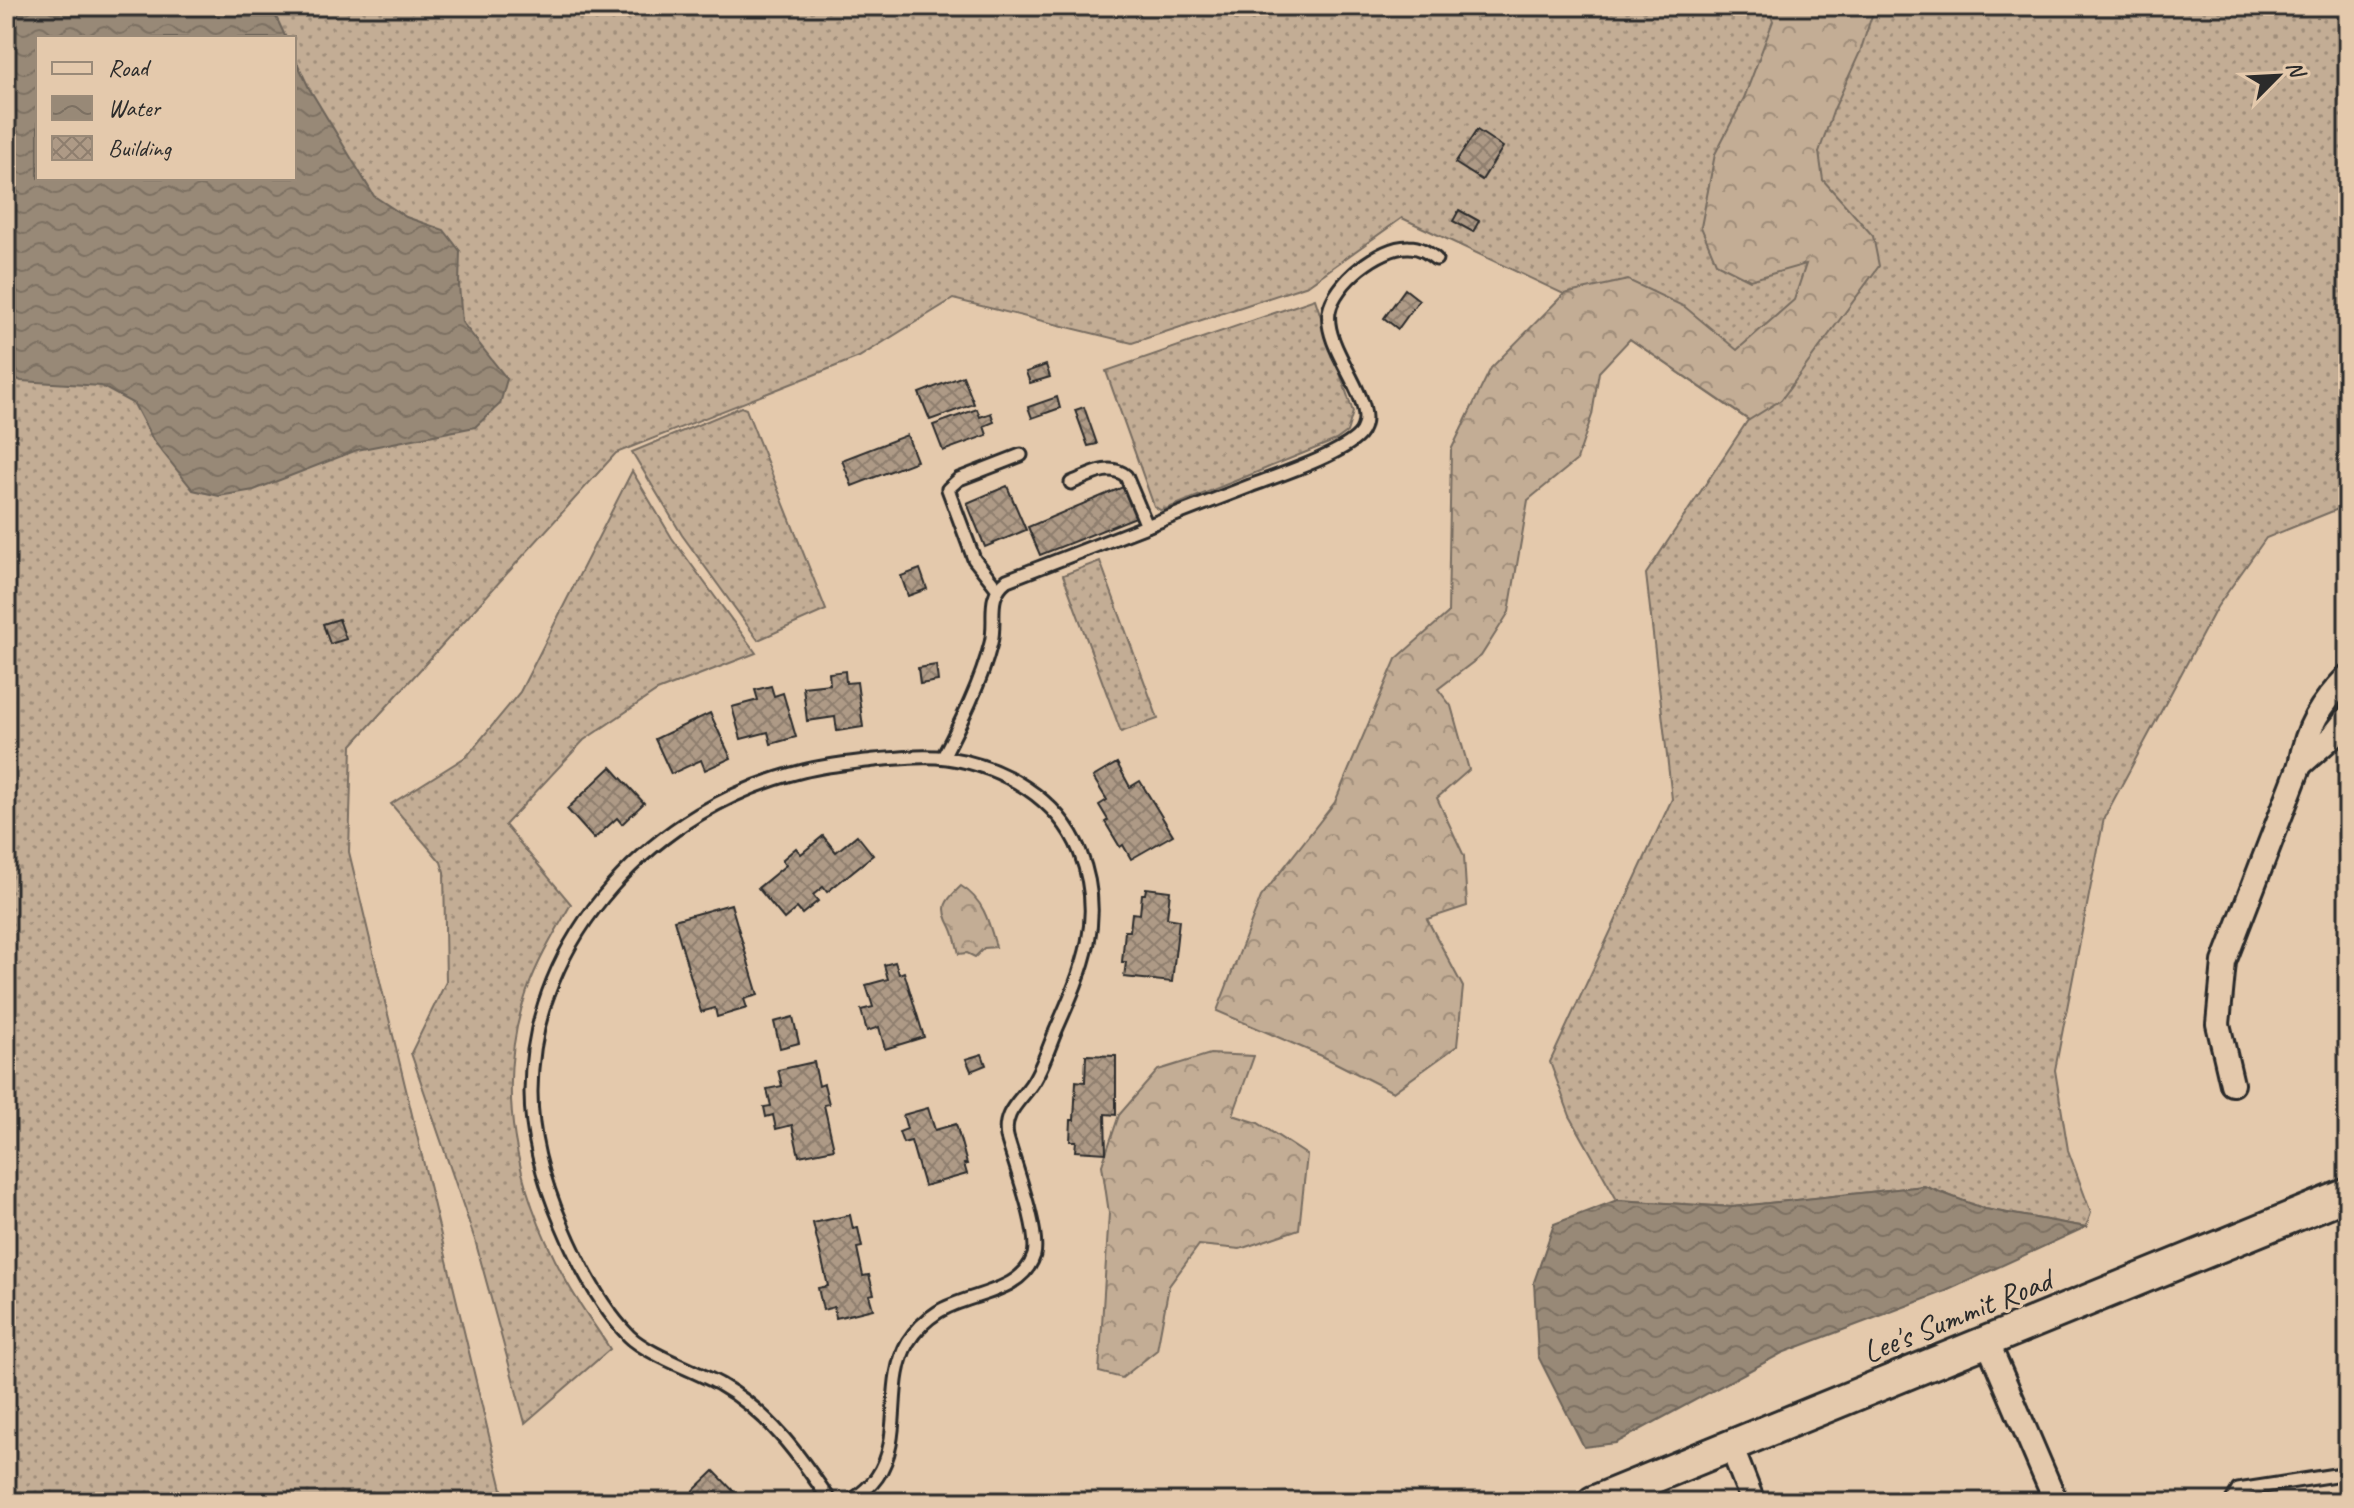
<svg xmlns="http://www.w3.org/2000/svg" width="2354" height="1508" font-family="Caveat,sans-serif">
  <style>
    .grass { fill: url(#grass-dots); stroke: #776c60; stroke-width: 2; fill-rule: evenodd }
    .forest { fill: url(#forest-crowns); stroke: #776c60; stroke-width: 2 }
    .water { fill: url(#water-waves); stroke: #6c6359; stroke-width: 2 }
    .building { fill: url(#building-cross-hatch); stroke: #2b2b2b; stroke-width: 2 }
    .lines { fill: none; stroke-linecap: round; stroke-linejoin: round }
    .lane-casing { stroke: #2b2b2b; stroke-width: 17 }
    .street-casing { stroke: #2b2b2b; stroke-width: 28 }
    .secondary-casing { stroke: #2b2b2b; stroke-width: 36 }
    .lane { stroke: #e4c9ac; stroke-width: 11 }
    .street { stroke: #e4c9ac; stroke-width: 22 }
    .secondary { stroke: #e4c9ac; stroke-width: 30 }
    .labels { text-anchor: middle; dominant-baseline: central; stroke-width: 7; stroke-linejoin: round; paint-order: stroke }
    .street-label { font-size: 32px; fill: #2b2b2b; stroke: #e4c9ac }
  </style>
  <defs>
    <pattern id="grass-dots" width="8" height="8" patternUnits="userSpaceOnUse" patternTransform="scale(2)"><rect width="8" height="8" fill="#c3ad95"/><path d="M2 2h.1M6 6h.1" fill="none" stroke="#9f8d7a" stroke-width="1.8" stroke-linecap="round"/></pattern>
    <pattern id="forest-crowns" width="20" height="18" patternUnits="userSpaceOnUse" patternTransform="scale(2)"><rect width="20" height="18" fill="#c3ad95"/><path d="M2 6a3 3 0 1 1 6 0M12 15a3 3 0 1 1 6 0" fill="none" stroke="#9f8d7a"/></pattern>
    <pattern id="water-waves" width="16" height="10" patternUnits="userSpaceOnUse" patternTransform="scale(2)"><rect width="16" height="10" fill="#988977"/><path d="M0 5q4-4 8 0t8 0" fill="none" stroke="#7c7062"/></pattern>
    <pattern id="building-cross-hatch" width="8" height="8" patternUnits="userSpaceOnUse" patternTransform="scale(2)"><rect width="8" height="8" fill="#ae9a86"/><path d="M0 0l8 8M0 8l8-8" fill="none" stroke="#8e7e6e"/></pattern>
  </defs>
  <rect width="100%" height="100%" fill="#e4c9ac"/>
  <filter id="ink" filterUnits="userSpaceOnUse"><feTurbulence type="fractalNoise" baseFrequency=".0125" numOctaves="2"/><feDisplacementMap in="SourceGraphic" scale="16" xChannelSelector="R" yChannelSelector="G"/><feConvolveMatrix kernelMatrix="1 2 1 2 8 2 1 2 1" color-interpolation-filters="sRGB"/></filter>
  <g filter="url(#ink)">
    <g class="grass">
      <path d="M6,6H2348V505L2266,538L2217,607L2104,818L2055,1070L2068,1150L2091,1213L2086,1227L1985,1209L1924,1186L1732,1207L1617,1200L1570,1116L1550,1062L1672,799L1646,574L1748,420L1564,294L1402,218L1308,285L1132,343L953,299L859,357L616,453L352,745L349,852L505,1502H6ZM38,38H294V178H38Z"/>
      <polygon points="1315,299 1353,412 1347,432 1336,440 1166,509 1160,510 1154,506 1106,371"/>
      <polygon points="741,407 746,409 826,610 758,640 682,535 632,452"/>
      <path d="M632,471L672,538L756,653L657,691L584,740L505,825L571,904C555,932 538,960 527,991C493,1088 516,1189 564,1277C577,1302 595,1325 610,1349L525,1423L475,1240L411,1053L446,982L444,872L441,862L391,804L467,756L520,692Z"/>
      <polygon points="1100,561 1158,719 1121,732 1063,575"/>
    </g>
    <g class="forest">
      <polygon points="1767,6 1875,6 1860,52 1834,109 1819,152 1823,180 1873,236 1879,266 1781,400 1749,420 1630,339 1599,372 1592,415 1577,460 1528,500 1509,612 1481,656 1438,689 1451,706 1469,770 1437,798 1464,856 1467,906 1427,919 1463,987 1457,1046 1393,1092 1322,1056 1217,1011 1261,897 1335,802 1396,659 1448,613 1451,450 1491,368 1564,294 1628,280 1685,307 1737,350 1794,300 1806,264 1750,280 1716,263 1701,227 1715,154 1744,98 1773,21"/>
      <path d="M961,886C984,900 989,922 996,947L984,948L975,957L967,953L959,954C957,946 955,935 951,927C940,907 944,902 961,886Z"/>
      <polygon points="1210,1054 1254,1056 1233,1115 1258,1123 1307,1155 1299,1229 1240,1249 1199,1245 1169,1286 1157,1350 1122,1378 1099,1372 1109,1213 1102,1165 1119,1115 1158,1070"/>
    </g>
    <g class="water">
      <polygon points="6,6 271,6 286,38 38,38 38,178 294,178 294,56 309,88 374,196 406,217 444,230 460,251 459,285 462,322 507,379 500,404 475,427 357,450 254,490 219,496 193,490 153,440 134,404 101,386 21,381 6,373"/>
      <polygon points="1924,1186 1985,1209 2086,1227 1946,1291 1782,1353 1616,1443 1584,1447 1538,1356 1534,1282 1554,1224 1617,1200 1732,1207"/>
    </g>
    <g class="building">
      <polygon points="1477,130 1503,147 1482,180 1455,163"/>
      <polygon points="1459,210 1479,221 1473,232 1453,221"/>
      <polygon points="1405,289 1419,300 1398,329 1384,318"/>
      <polygon points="1046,365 1050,377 1030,383 1026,372"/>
      <polygon points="963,376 974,404 930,420 919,393"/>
      <polygon points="1057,397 1060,408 1032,418 1028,407"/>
      <polygon points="1084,407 1097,444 1088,446 1075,410"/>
      <polygon points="977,409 980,417 991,413 994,422 984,426 987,435 943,451 933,425"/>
      <polygon points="907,435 917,461 852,486 842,460"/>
      <polygon points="1007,486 1026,530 985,547 967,503"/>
      <polygon points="1123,487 1136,517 1040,555 1028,527"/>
      <polygon points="920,569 927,589 908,596 901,576"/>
      <polygon points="339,619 346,639 330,644 323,624"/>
      <polygon points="936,665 938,681 920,684 918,668"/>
      <polygon points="845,671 846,683 857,682 863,727 837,731 835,717 807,721 803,687 830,684 829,673"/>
      <polygon points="771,686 774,696 783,693 796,737 771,744 768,732 741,739 732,707 758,700 755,690"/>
      <polygon points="710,713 731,758 705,770 701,760 671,774 655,739"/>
      <polygon points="1117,763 1130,787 1140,781 1173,835 1131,859 1123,845 1120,847 1105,822 1108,820 1099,805 1107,800 1093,777"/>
      <polygon points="611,767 644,803 622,824 617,818 594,839 567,809"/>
      <polygon points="857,835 873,855 827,892 823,887 813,895 818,901 802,914 797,908 784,919 758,888 786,865 782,860 796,848 801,854 823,836 836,852"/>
      <polygon points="1146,888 1170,891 1167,918 1179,920 1172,982 1124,977 1126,962 1122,962 1125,931 1130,931 1132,913 1140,914 1142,894 1145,894"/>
      <polygon points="731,904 758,995 744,999 747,1008 717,1017 715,1008 701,1012 674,920"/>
      <polygon points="895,962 899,974 904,972 924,1037 885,1049 879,1027 867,1031 861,1010 873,1007 866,985 888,979 884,965"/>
      <polygon points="793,1017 799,1043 780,1048 774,1022"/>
      <polygon points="982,1054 986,1065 971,1071 966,1059"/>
      <polygon points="1086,1055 1116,1056 1116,1115 1105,1114 1106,1153 1075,1151 1076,1141 1070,1141 1071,1120 1074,1120 1076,1081 1085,1082"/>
      <polygon points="814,1062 819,1086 824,1084 829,1104 824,1105 834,1149 799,1156 792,1125 776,1129 773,1115 766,1117 764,1107 771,1106 767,1089 782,1086 778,1070"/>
      <polygon points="928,1108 935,1130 956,1124 967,1164 964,1164 967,1174 924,1186 911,1141 903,1143 899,1132 907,1129 903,1115"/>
      <polygon points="850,1215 853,1229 858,1228 862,1247 857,1248 863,1276 869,1275 874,1294 869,1295 873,1309 836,1318 834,1307 823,1310 818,1288 828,1286 813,1223"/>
      <polygon points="714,1471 744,1502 697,1502 690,1494"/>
    </g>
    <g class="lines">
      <defs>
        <g id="lane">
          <path d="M1071,483C1089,476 1109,462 1126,476L1147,526"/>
          <polyline points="997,588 974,559 948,489 959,479 1021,455"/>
          <path d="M943,757C962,720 981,683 991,643C997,618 985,597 1007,580C1088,549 1169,517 1250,486C1276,476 1341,455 1359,435C1384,406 1323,353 1329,312C1334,283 1380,246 1409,247C1420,247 1427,252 1436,259"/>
          <path d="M831,1502C801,1458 769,1412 721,1385C696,1371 647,1354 629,1336C600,1306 578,1263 562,1225C544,1183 531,1138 531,1092C531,936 656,807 803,771C826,765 850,763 875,760C899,758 923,755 947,758C1002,766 1058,798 1080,852C1106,918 1083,969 1056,1030C1049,1047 1043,1066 1033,1082C1021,1101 1002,1112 1007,1137C1014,1163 1040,1231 1034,1255C1022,1294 967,1293 938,1312C927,1319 915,1331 908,1342C884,1383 904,1438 877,1477C870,1487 860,1495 850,1502"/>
          <polyline points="2231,1502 2238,1490 2348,1473"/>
        </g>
        <g id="street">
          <polyline points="2300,765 2333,736 2348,717"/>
          <path d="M2232,1084L2218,1024L2224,962L2300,765C2307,726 2320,705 2348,676"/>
          <polyline points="1988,1343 2056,1502"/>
          <polyline points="1731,1446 1753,1502"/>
        </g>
        <polyline id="secondary" points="1593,1502 2348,1194"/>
      </defs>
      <use href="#lane" class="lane-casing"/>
      <use href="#street" class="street-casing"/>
      <use href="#secondary" class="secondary-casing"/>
      <use href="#lane" class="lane"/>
      <use href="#street" class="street"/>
      <use href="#secondary" class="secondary"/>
    </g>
  </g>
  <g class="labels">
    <g class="street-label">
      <text transform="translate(1957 1316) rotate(-22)">Lee's Summit Road</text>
    </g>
  </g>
  <rect width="2354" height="1508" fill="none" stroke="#e4c9ac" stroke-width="32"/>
  <rect x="16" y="16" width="2322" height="1476" fill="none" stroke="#2b2b2b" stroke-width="3" filter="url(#ink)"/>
  <rect x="36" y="36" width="260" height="144" fill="#e4c9ac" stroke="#9a8a78" stroke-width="2"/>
  <rect x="52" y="62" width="40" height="12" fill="#e4c9ac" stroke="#9a8a78" stroke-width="2"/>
  <text x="108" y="76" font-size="24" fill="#2b2b2b">Road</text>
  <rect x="52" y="96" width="40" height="24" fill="url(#water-waves)" stroke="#9a8a78" stroke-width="2"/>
  <text x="108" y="116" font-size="24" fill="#2b2b2b">Water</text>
  <rect x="52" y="136" width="40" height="24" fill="url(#building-cross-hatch)" stroke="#9a8a78" stroke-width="2"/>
  <text x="108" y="156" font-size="24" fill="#2b2b2b">Building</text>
  <g transform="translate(2278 76) rotate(66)" stroke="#e4c9ac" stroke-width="6" paint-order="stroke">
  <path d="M0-6L14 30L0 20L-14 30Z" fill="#2b2b2b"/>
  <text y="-12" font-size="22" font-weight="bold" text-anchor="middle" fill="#2b2b2b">N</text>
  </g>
</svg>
